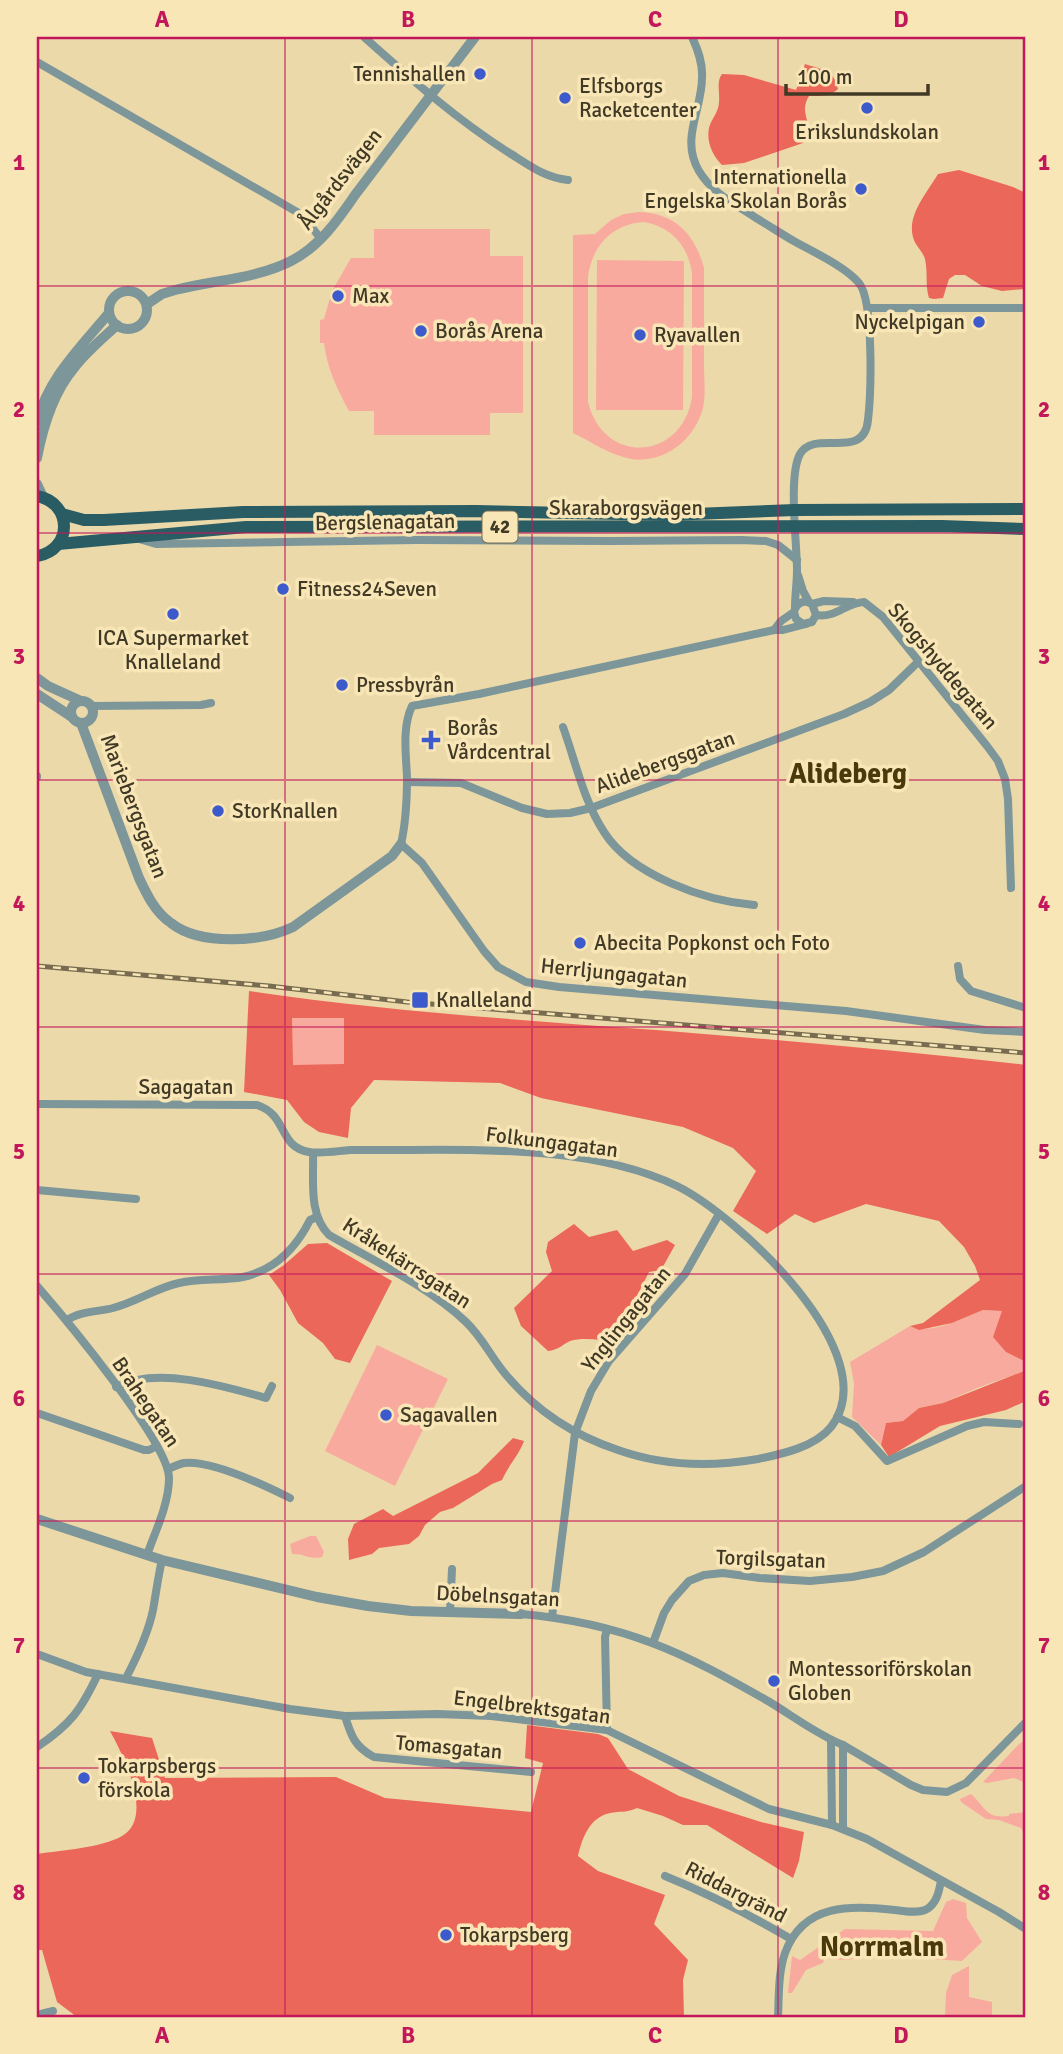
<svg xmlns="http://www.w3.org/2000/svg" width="1063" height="2054" font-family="Signika,sans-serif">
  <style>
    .green { fill: #f9aa9f; fill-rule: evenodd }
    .forest { fill: #eb675a; fill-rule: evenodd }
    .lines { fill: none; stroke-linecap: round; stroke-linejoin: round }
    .minor { stroke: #7c9699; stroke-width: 8 }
    .tertiary { stroke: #7c9699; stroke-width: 10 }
    .primary { stroke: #2a5c64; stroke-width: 12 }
    .rail-casing { stroke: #776c50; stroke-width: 5 }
    .rail { stroke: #f9e6b7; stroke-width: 2.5; stroke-dasharray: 8; stroke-linecap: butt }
    .grid { fill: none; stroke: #c2185b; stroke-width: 2; stroke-opacity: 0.55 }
    .poi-dot { fill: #3c5acc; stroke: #f9e6b7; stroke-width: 2.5 }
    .labels { text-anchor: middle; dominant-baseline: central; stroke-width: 7; stroke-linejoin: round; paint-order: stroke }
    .shield { fill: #f9e6b7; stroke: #786d52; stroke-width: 2 }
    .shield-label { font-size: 19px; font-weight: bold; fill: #403926 }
    .poi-label { font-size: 21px; fill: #403926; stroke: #f9e6b7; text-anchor: start }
    .street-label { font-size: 21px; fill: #403926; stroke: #f9e6b7 }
    .district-label { font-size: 28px; font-weight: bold; fill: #49390b; stroke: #f9e6b7 }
    .neatline { fill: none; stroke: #c2185b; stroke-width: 2.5 }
    .grid-label { font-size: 23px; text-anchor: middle; font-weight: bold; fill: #c2185b }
  </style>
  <rect width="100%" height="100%" fill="#ecd9aa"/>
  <g class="green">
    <path d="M639,212C675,213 695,234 704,268C704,300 704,332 704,365C704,378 706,394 703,408C695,439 665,464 631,459C610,455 592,442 573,433V235L595,234L611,220L624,214ZM644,222C672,227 688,246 692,273V397C682,461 604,466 588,402V277C592,246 612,224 644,222Z"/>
    <path d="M374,229H490V256H523V413H490V435H374V411H349C337,389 327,368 324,343H320V320L324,319L332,291L351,258H374Z"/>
    <polygon points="597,260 684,261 683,410 596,410"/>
    <rect x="292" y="1018" width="52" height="47"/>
    <path d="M983,1310L1002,1311L1006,1352L1024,1361V1371L977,1388L943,1403L919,1408L903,1421L886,1423L881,1445L852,1417L854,1384L850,1362L910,1326C932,1335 961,1319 983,1310Z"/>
    <polygon points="377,1345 448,1379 395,1486 325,1451"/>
    <path d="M310,1536H316L324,1552L322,1557C310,1560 303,1553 292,1554L290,1544Z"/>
    <polygon points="1026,1739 1026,1783 1014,1778 987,1783 983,1782 1018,1745"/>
    <path d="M971,1794C986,1807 985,1819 1009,1816V1814L1026,1812V1838L1021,1828L999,1820L986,1819L961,1802L960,1799Z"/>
    <polygon points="953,1899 966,1903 967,1918 982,1942 962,1961 865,1955 848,1960 824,1959 823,1963 806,1970 792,1993 788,1993 792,1956 800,1960 845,1929 933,1931 946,1902"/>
    <polygon points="969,1966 969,1997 992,2002 992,2017 945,2017 946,1993 952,1975"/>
  </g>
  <g class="forest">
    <path d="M805,64C820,69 835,70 838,89C829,97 820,96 809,96C799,112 811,122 810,138L803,143L744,163L722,165C713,156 706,142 709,128C711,119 719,112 719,102C720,92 716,82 722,74L744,75L796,90Z"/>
    <path d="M959,170L1013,187L1026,193V289H1025L1002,291L982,286L965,275H955L949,279L943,298L934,299L929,298C925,285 928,272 925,259C923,252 916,246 914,240C905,217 927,193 938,174Z"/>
    <path d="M249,991C384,1011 520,1020 656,1030C780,1040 903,1051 1026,1065V1401L1006,1410L940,1426L889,1457L881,1445L886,1423L903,1421L919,1408L943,1403L1024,1371V1361L1006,1352L993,1337L1002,1311L983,1310L952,1323L919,1330L910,1326L923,1323L980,1280L975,1266L964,1247L939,1221L866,1204L814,1223L795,1214L767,1234L733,1211L756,1171L733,1148L683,1127L541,1098L500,1083L374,1080L351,1108L348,1138L319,1132L304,1122L287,1100L244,1092ZM292,1018H344V1064L293,1065Z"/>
    <path d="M574,1224L589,1237L617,1230L633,1251L667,1240L675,1245L661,1270L649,1272L637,1296L641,1304L619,1338L608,1332L601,1340C591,1339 580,1338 570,1341C562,1345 558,1350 548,1351L521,1326L514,1308L552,1271L546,1252L548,1242Z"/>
    <polygon points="327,1243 392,1281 350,1363 335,1359 323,1343 298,1323 280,1290 269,1275 284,1265 308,1244"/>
    <path d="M513,1438L524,1441C519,1455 508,1466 502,1480L492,1484L453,1508L440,1512L425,1525L419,1536L409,1544L379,1548L372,1554L349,1560L348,1539L354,1524L383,1509L393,1516L478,1473Z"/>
    <path d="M527,1725L598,1734L608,1738L628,1769L679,1796L761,1822L804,1832L799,1861L793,1878L707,1825H683L663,1816L637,1808C627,1813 620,1811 610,1813C590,1817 582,1838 578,1856L598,1871L665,1895L654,1924L688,1960L683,1980L684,2017H77L57,2002L42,1950H37V1854C62,1850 101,1848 122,1836C155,1817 123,1755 110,1731L152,1738L165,1778L336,1777L385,1798L531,1812L543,1763L525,1758Z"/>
  </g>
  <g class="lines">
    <g class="minor">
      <path d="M364,37C411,79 457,120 511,154C530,166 546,178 568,180"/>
      <path d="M692,37C698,50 703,63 702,78C702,110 680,139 699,171C712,193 735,204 756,218C768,225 780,233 792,240C811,251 845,266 859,283C874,301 871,394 868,420C864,462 815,428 800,454C788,476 797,543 797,570C797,583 795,595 795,607"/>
      <polyline points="37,62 297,212 306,220 321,239"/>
      <polyline points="868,308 1026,308"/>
      <polyline points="139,539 156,544 417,540 611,541 741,540 766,541 778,545 797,560"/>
      <polyline points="798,575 803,591 809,602"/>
      <polyline points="812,604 824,601 853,602"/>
      <path d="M816,615C837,618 845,603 864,602L883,617L987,746L998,761L1005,779L1008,799L1011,888"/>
      <path d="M806,624L783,630H774L479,694L412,706C402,727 406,754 407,777C407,799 406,822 401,844L422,863L484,951L498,967L526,982L559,987L846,1011L985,1030L1026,1032"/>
      <path d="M774,630L781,621L794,612C796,603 804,599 812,604L816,615L812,622L803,624L796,619L794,612"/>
      <polyline points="91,706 201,705 211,703"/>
      <path d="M563,727C575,760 584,802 604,832C631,875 705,901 754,905"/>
      <polyline points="37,777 37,776"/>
      <polyline points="407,782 461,783 522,808 547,814 570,813 591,808 844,714 870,702 889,690 918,662"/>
      <polyline points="958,966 960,979 971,991 1026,1008"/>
      <path d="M37,1104L257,1105C288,1115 278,1147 309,1152C322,1154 337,1151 350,1150C361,1150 372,1150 384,1150C477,1150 592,1145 677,1186C736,1215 888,1354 831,1427C815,1447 782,1454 758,1459C712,1467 663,1466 618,1450C573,1435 538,1412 507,1376C492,1359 483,1338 466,1322C428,1286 374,1261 329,1235C308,1214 314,1180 313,1153"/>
      <polyline points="37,1190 136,1199"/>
      <path d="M37,1286C64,1317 169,1443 169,1478C169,1504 155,1532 147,1555"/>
      <path d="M67,1320C80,1311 98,1312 113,1308C136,1302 156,1288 179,1283C200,1278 222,1281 243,1277C275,1270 296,1248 310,1220L317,1217"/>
      <path d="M116,1387C157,1366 224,1386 266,1398L272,1386"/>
      <polyline points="37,1413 144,1450 149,1450 157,1446"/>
      <polyline points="837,1417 855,1426 887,1461 967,1426 984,1422 1019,1424"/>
      <path d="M168,1469C173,1467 179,1464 184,1463C211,1460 266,1486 290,1498"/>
      <polyline points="450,1612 452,1569"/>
      <path d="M521,1614C566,1618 610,1627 652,1643C692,1658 731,1680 768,1701C793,1716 816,1734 843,1745L911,1785L923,1790L947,1792L966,1783L1026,1722"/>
      <polyline points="552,1617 575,1433 591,1391 609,1361 685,1274 719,1214"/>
      <polyline points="653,1643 664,1613 672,1600 689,1581 704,1575 723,1573 760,1578 810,1581 852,1577 883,1571 924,1552 1026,1486"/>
      <polyline points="37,1654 86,1672 290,1709 345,1716 437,1714 491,1716 607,1730 769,1809 832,1825 867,1839 999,1912 1026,1929"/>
      <path d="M126,1678C137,1657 148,1634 153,1610C156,1593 158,1577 162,1560"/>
      <path d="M345,1716C351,1736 355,1747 374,1757L531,1772"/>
      <polyline points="607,1730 605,1637 607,1629"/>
      <polyline points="831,1740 832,1825"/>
      <path d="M37,1747C71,1724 81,1710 98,1674"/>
      <polyline points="843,1828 843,1745"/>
      <path d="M665,1876C709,1894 750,1915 791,1939"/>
      <polyline points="37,2015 53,2011"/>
      <path d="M778,2017C779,1996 778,1973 785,1953C804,1902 851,1906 895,1910C905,1911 918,1914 927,1909C937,1903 939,1891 941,1881"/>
    </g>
    <g class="tertiary">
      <circle cx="128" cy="310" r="19"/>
      <path d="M147,304L162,294L175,290C213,280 256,279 291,261C319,247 338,220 355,195L475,37"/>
      <path d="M37,422C48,378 81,347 109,313"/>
      <path d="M37,458C43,426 53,393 74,368C86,352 102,339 117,325"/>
      <polyline points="37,484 43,497"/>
      <polyline points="37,678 48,686 81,701"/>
      <polyline points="37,694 72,717"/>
      <circle cx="82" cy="712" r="11"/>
      <path d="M81,723L139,878C147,895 155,912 171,923C200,946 262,942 293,927L392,856L401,844"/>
      <polyline points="37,1519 162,1560 317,1597 368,1606 411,1611 521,1614"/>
    </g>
    <g class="primary">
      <path d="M37,496C73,503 73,550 37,556"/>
      <polyline points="62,514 84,520 104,520 243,512 476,511 669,515 795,510 1026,509"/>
      <polyline points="58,544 246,527 942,526 1026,529"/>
    </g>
    <defs>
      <polyline id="rail" points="37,966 269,986 407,1002 1026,1053"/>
    </defs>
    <use href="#rail" class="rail-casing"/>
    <use href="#rail" class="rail"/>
  </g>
  <path class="grid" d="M285,37V2017M532,37V2017M778,37V2017M37,286H1026M37,533H1026M37,780H1026M37,1027H1026M37,1274H1026M37,1521H1026M37,1768H1026"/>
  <g class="poi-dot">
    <circle cx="480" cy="74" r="7"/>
    <circle cx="565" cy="98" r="7"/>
    <circle cx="867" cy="108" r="7"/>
    <circle cx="861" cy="189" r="7"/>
    <circle cx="338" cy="296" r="7"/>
    <circle cx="979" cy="322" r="7"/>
    <circle cx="421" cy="331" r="7"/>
    <circle cx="640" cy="335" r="7"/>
    <circle cx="283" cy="589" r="7"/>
    <circle cx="173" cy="614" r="7"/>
    <circle cx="342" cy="685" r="7"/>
    <path d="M427.5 729.5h7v7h7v7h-7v7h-7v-7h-7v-7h7z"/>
    <circle cx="218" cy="811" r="7"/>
    <circle cx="580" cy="943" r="7"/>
    <rect x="411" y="991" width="18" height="18" rx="3.5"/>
    <circle cx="386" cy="1415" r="7"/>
    <circle cx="774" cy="1681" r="7"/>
    <circle cx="84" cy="1778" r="7"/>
    <circle cx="446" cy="1935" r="7"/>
  </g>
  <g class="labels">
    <rect class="shield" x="482.5" y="511.5" width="35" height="31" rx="5"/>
    <g class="shield-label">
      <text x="500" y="527">42</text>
    </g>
    <g class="poi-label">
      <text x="466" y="74" text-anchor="end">Tennishallen</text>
      <text x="579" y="86">Elfsborgs<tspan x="579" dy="24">Racketcenter</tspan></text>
      <text x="867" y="132" text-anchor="middle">Erikslundskolan</text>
      <text x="847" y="177" text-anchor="end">Internationella<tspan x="847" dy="24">Engelska Skolan Borås</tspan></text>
      <text x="352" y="296">Max</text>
      <text x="965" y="322" text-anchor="end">Nyckelpigan</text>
      <text x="435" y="331">Borås Arena</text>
      <text x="654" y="335">Ryavallen</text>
      <text x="297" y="589">Fitness24Seven</text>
      <text x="173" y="638" text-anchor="middle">ICA Supermarket<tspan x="173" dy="24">Knalleland</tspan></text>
      <text x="356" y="685">Pressbyrån</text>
      <text x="447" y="728">Borås<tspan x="447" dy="24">Vårdcentral</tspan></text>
      <text x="232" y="811">StorKnallen</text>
      <text x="594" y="943">Abecita Popkonst och Foto</text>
      <text x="436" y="1000">Knalleland</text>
      <text x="400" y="1415">Sagavallen</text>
      <text x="788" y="1669">Montessoriförskolan<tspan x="788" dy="24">Globen</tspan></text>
      <text x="98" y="1766">Tokarpsbergs<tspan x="98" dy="24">förskola</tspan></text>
      <text x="460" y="1935">Tokarpsberg</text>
    </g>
    <g class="street-label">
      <text transform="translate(340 179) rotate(-52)">Ålgårdsvägen</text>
      <text x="626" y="508">Skaraborgsvägen</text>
      <text transform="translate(385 522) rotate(-1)">Bergslenagatan</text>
      <text transform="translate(943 666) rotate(50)">Skogshyddegatan</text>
      <text transform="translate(665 762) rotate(-20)">Alidebergsgatan</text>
      <text transform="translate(134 806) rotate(69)">Mariebergsgatan</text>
      <text transform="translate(614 973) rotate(6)">Herrljungagatan</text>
      <text x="186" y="1087">Sagagatan</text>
      <text transform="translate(552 1142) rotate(7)">Folkungagatan</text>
      <text transform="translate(407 1263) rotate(33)">Kråkekärrsgatan</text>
      <text transform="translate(626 1319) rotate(-51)">Ynglingagatan</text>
      <text transform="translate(146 1402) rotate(56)">Brahegatan</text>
      <text transform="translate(771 1559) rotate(2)">Torgilsgatan</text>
      <text transform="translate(498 1596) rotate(3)">Döbelnsgatan</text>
      <text transform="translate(532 1707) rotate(7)">Engelbrektsgatan</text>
      <text transform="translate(449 1747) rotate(5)">Tomasgatan</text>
      <text transform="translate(736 1892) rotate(27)">Riddargränd</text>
    </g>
    <g class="district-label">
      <text x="848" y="774">Alideberg</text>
      <text x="882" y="1947">Norrmalm</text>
    </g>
  </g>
  <rect width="1063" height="2054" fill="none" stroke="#f9e6b7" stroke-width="77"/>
  <path d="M786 84v10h142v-10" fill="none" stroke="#403926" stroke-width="3.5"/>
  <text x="797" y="84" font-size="21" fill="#403926" stroke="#f9e6b7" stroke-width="5" paint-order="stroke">100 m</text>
  <rect x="38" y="38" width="986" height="1978" class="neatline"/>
  <g class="grid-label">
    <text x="162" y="27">A</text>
    <text x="408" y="27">B</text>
    <text x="655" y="27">C</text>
    <text x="901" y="27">D</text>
    <text x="19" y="170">1</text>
    <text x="1044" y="170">1</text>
    <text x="19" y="417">2</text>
    <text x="1044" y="417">2</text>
    <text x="19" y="664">3</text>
    <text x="1044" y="664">3</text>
    <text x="19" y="911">4</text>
    <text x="1044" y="911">4</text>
    <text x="19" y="1159">5</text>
    <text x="1044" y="1159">5</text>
    <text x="19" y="1406">6</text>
    <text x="1044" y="1406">6</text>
    <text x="19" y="1653">7</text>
    <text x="1044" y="1653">7</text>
    <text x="19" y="1900">8</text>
    <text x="1044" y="1900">8</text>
    <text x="162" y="2043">A</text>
    <text x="408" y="2043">B</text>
    <text x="655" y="2043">C</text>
    <text x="901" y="2043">D</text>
  </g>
</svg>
